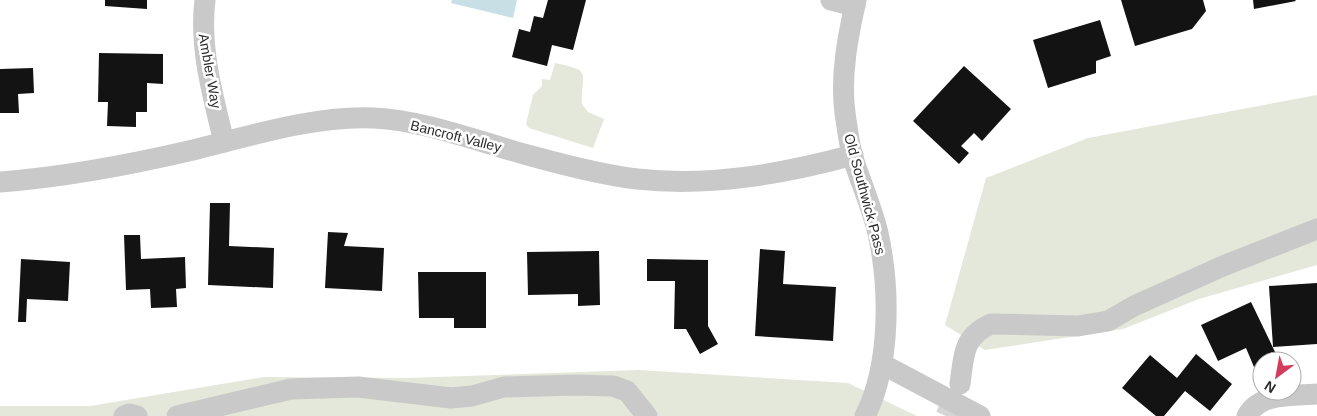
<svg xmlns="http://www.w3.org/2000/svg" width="1317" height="416" font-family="Arial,sans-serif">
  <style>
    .green { fill: #e3e8da }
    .water { fill: #c8dfe6 }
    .building { fill: #131313 }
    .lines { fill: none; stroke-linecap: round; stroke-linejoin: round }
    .minor-tunnel { stroke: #d5d5d5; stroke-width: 21; stroke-dasharray: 21 11; stroke-linecap: butt }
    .minor { stroke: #c9c9c9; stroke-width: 21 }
    .labels { text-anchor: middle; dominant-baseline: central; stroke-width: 5; stroke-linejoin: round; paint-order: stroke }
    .street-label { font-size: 14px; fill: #2c2c2c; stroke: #fff }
  </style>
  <rect width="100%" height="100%" fill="#fff"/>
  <g class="green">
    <path d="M555,63C594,71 581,72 582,104L588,112L604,119L593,148L529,128L526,124L533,95L542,86V79L550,80Z"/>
    <polygon points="1317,95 1317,265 1199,299 1123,329 985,350 945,325 986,178 1088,138"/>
    <polygon points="639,370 848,383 917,416 0,416 0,406 90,406 264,377 407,378"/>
  </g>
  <polygon class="water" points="452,0 517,0 513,18 451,3"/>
  <g class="building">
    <polygon points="105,0 147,0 147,9 105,6"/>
    <polygon points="548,0 586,0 573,50 552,45 547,66 512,57 519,29 530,32 534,16 543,18"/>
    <polygon points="1121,0 1203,0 1206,11 1192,29 1135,46"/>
    <polygon points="1253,0 1295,0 1296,1 1254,9"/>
    <polygon points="1100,20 1111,56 1096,61 1096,73 1048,88 1033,40"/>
    <polygon points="99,53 163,54 163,84 147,83 147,112 136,112 136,127 107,126 108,102 98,102"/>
    <polygon points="964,66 1011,109 982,141 974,133 961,146 969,153 959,164 913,121"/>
    <polygon points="33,68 34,93 18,94 19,113 0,113 0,69"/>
    <polygon points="210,203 230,203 229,246 274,248 273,288 208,285"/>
    <polygon points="328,232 348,233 344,246 384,248 382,291 325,288"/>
    <polygon points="124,235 140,235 141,259 185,257 186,288 176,289 177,307 151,308 150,289 126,290"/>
    <polygon points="760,249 785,251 783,284 836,287 833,341 755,336"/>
    <polygon points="599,251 600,305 578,306 578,294 528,295 527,252"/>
    <polygon points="21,259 70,262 68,301 27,299 26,322 18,322"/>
    <polygon points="647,259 708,260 708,326 718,344 700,354 686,329 674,329 675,281 647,281"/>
    <polygon points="418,272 486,272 486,328 454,328 454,318 419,318"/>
    <polygon points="1317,283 1317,344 1273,347 1269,286"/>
    <polygon points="1251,302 1277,356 1254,367 1246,348 1218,361 1201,325"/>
    <polygon points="1196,354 1232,384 1210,411 1185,391 1164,416 1156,416 1122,388 1150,355 1177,378"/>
  </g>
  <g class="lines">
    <polyline class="minor-tunnel" points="946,416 960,384"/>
    <g class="minor">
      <path d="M205,0C199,48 213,96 224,142"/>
      <polyline points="831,0 855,6"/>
      <path d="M856,0C848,36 840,76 845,113C847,127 849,143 853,158C861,183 872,208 878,233C890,288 891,365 865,416"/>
      <path d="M0,182C66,177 129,165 193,150C249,136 317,115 374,118C429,121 481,143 535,157C568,166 603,175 637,179C710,187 783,174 853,155"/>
      <polyline points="882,364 980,416"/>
      <path d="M960,384C964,356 962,337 991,324L1078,326L1108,321L1134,306L1223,266L1317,229"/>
      <polyline points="124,416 129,414 137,416"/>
      <polyline points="177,416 291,389 358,387 451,398 472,396 504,387 574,385 613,386 627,391 647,416"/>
      <path d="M1247,416C1260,392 1293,396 1317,394"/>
    </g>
  </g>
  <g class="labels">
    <g class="street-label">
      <text transform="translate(210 71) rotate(80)">Ambler Way</text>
      <text transform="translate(456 136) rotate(14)">Bancroft Valley</text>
      <text transform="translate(865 194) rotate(75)">Old Southwick Pass</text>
    </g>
  </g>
  <g transform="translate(1277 376) rotate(212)"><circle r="24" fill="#ffffff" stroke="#ababab"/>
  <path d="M0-4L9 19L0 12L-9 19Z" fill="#d33d5c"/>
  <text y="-8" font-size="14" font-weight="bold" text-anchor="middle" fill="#2c2c2c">N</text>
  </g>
</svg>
